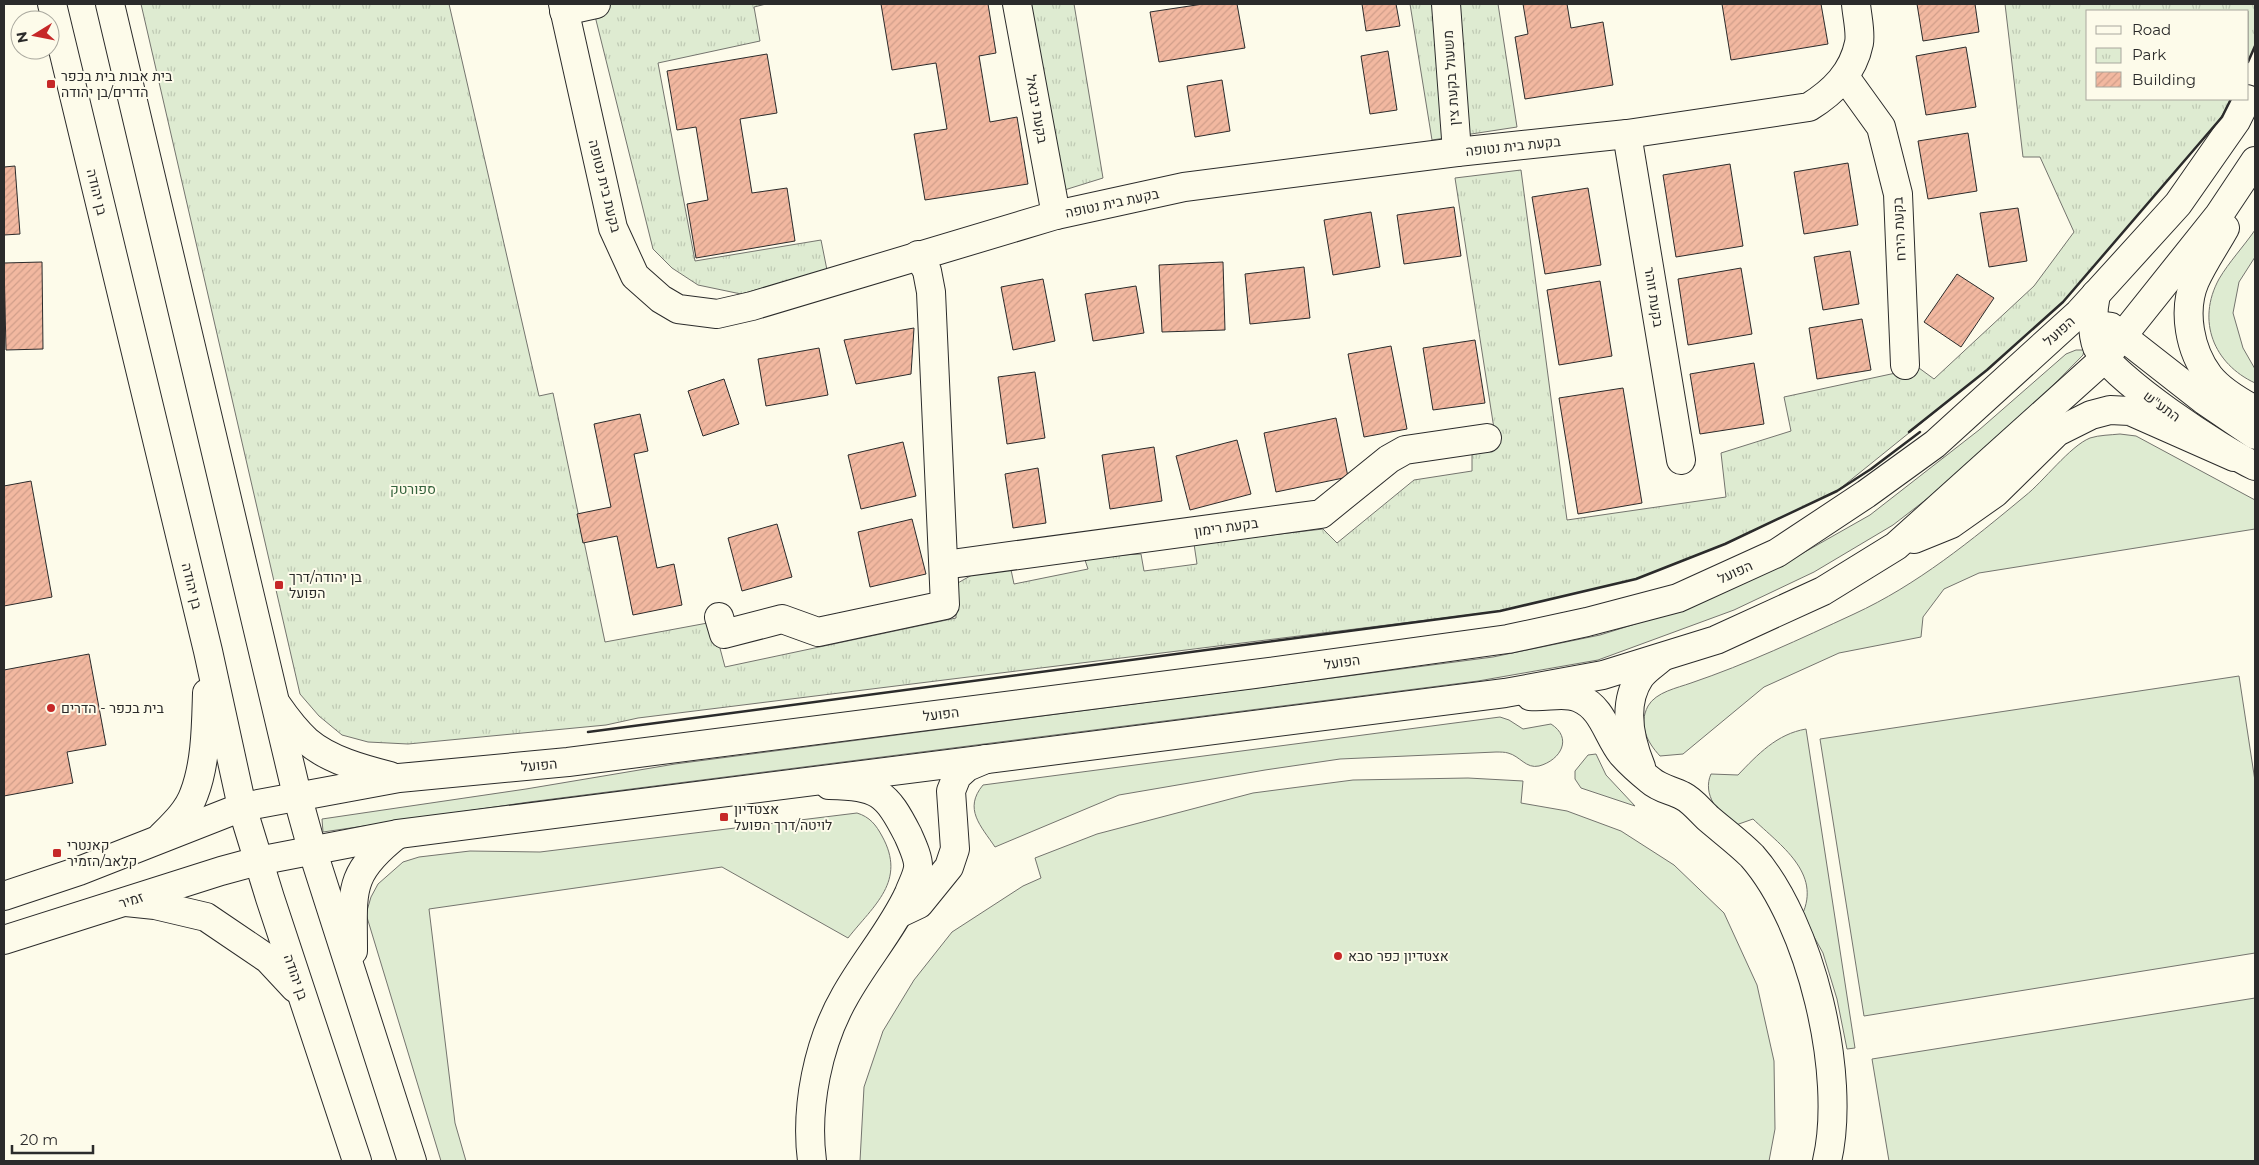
<svg xmlns="http://www.w3.org/2000/svg" width="2259" height="1165" font-family="Montserrat,Heebo,sans-serif">
  <style>
    .grass { fill: #deebd1; stroke: #74746e }
    .park { fill: url(#park-tufts); stroke: #74746e }
    .building { fill: url(#building-hatch); stroke: #2b2b2b }
    .lines { fill: none; stroke-linecap: round; stroke-linejoin: round }
    .minor-casing { stroke: #2b2b2b; stroke-width: 30 }
    .major-casing { stroke: #2b2b2b; stroke-width: 30 }
    .minor { stroke: #fdfbea; stroke-width: 28 }
    .major { stroke: #fdfbea; stroke-width: 28 }
    .wall { stroke: #2b2b2b; stroke-width: 2.5 }
    .poi-dot { fill: #c62828; stroke: #fdfbea; stroke-width: 2 }
    .labels { text-anchor: middle; dominant-baseline: central; stroke-width: 4; stroke-linejoin: round; paint-order: stroke }
    .poi-label { font-size: 14px; fill: #2b2b2b; stroke: #fdfbea; text-anchor: start }
    .street-label { font-size: 14px; fill: #2b2b2b; stroke: #fdfbea }
    .park-label { font-size: 14px; fill: #34623c; stroke: #fdfbea }
  </style>
  <defs>
    <pattern id="park-tufts" width="24" height="20" patternUnits="userSpaceOnUse" patternTransform="scale(1.25)"><rect width="24" height="20" fill="#deebd1"/><path d="M3 7l-1-3M5 7V3M7 7l1-3M15 17l-1-3M17 17v-4M19 17l1-3" fill="none" stroke="#bfcab4"/></pattern>
    <pattern id="building-hatch" width="6" height="6" patternUnits="userSpaceOnUse" patternTransform="scale(1.25)"><rect width="6" height="6" fill="#f2b8a0"/><path d="M-1 1l2-2M0 6l6-6M5 7l2-2" fill="none" stroke="#d09e8a"/></pattern>
  </defs>
  <rect width="100%" height="100%" fill="#fdfbea"/>
  <g class="grass">
    <path d="M2255,230V257L2239,282L2233,313L2243,348L2255,369V383C2214,364 2196,321 2219,279C2229,262 2244,246 2255,230Z"/>
    <polygon points="2076,350 2084,350 2083,355 2007,432 1958,475 1893,525 1814,572 1734,610 1598,660 1478,681 529,802 323,832 322,819 526,789 675,764 1493,657 1600,635 1683,609 1780,566 1870,515 1979,430 2066,354"/>
    <path d="M2120,434L2136,436L2255,500V529L1979,573L1944,589L1923,617L1921,637L1839,653L1764,687L1683,754L1660,756C1647,742 1638,725 1648,706C1656,692 1677,688 1691,683C1747,664 1800,639 1854,614C1917,585 1972,540 2025,496C2043,482 2070,446 2090,438C2099,435 2111,435 2120,434Z"/>
    <polygon points="2239,676 2255,781 2255,953 1864,1016 1820,739"/>
    <path d="M1500,717L1509,720L1523,729L1551,724C1573,738 1561,760 1539,766C1526,769 1520,756 1508,753C1505,752 1500,752 1496,752L1340,759L1265,770L1119,795L995,847C981,826 963,809 983,785Z"/>
    <path d="M1806,729L1855,1048L1847,1049L1837,999L1823,953L1802,915C1822,873 1780,845 1753,819L1736,825C1718,815 1702,794 1711,774L1738,775C1758,754 1777,734 1806,729Z"/>
    <polygon points="1596,754 1606,775 1635,806 1581,788 1575,779 1575,771 1588,755"/>
    <polygon points="1468,778 1523,781 1521,803 1567,811 1621,831 1674,865 1724,913 1757,985 1774,1061 1775,1129 1769,1161 860,1161 864,1087 883,1031 914,980 952,932 1023,886 1041,878 1035,858 1097,834 1253,793 1353,780"/>
    <path d="M857,813C870,817 876,825 882,836C907,881 874,905 848,938L722,867L429,909L455,1123L466,1161H441L366,914L371,897L378,884L403,862L419,857L470,851L540,852Z"/>
    <polygon points="2255,998 2255,1161 1889,1161 1872,1059"/>
  </g>
  <g class="park">
    <polygon points="141,4 449,4 539,396 553,393 605,642 713,622 725,667 956,618 956,584 979,571 1010,565 1014,584 1088,569 1084,557 1141,554 1144,571 1197,564 1194,544 1323,529 1337,543 1414,480 1472,471 1472,452 1497,448 1455,178 1521,170 1567,520 1726,497 1721,453 1791,431 1784,397 1919,368 1934,379 2034,286 2074,232 2040,157 2023,157 2005,4 2255,4 2255,46 2248,62 2248,11 2088,11 2088,99 2231,99 2222,117 2063,302 1987,370 1837,491 1732,541 1636,579 1500,611 638,718 606,725 408,744 368,742 342,735 319,716 300,694"/>
    <polygon points="592,4 766,4 754,7 760,41 658,63 695,261 821,240 827,270 741,294 698,285 672,268 653,249"/>
    <polygon points="1018,4 1074,4 1103,178 1058,192"/>
    <polygon points="1410,4 1498,4 1517,127 1432,140"/>
  </g>
  <g class="building">
    <polygon points="881,4 988,4 996,53 979,56 990,122 1017,117 1028,184 925,200 914,134 947,129 936,63 892,70"/>
    <polygon points="1203,4 1237,4 1245,48 1159,62 1150,12"/>
    <polygon points="1362,4 1396,4 1400,26 1366,31"/>
    <polygon points="1523,4 1567,4 1571,28 1603,22 1613,85 1525,99 1515,37 1528,34"/>
    <polygon points="1722,4 1821,4 1828,44 1731,60"/>
    <polygon points="1917,4 1975,4 1979,32 1923,41"/>
    <polygon points="1966,47 1976,107 1926,115 1916,56"/>
    <polygon points="1388,51 1397,110 1370,114 1361,56"/>
    <polygon points="767,54 777,113 740,119 752,193 787,188 795,241 696,258 687,204 708,200 696,127 677,130 667,71"/>
    <polygon points="1222,80 1230,131 1195,137 1187,86"/>
    <polygon points="1968,133 1977,191 1928,199 1918,141"/>
    <polygon points="1848,163 1858,225 1804,234 1794,172"/>
    <polygon points="1730,164 1743,246 1676,257 1663,175"/>
    <polygon points="15,166 20,234 4,235 4,167"/>
    <polygon points="1588,188 1601,265 1545,274 1532,197"/>
    <polygon points="1454,207 1461,256 1404,264 1397,215"/>
    <polygon points="2018,208 2027,261 1989,267 1980,213"/>
    <polygon points="1371,212 1380,267 1333,275 1324,220"/>
    <polygon points="1850,251 1859,304 1823,310 1814,257"/>
    <polygon points="42,262 43,349 6,350 4,263"/>
    <polygon points="1223,262 1225,330 1162,332 1159,265"/>
    <polygon points="1304,267 1310,318 1250,324 1245,274"/>
    <polygon points="1741,268 1752,334 1688,345 1678,279"/>
    <polygon points="1957,274 1994,298 1961,347 1924,322"/>
    <polygon points="1043,279 1055,341 1013,350 1001,287"/>
    <polygon points="1600,281 1612,356 1559,365 1547,290"/>
    <polygon points="1136,286 1144,333 1093,341 1085,294"/>
    <polygon points="1862,319 1871,370 1817,379 1809,328"/>
    <polygon points="914,328 911,374 856,384 844,340"/>
    <polygon points="1475,340 1485,403 1433,410 1423,348"/>
    <polygon points="1391,346 1407,429 1364,437 1348,354"/>
    <polygon points="819,348 828,395 766,406 758,359"/>
    <polygon points="1754,363 1764,424 1700,434 1690,374"/>
    <polygon points="1035,372 1045,438 1007,444 998,377"/>
    <polygon points="724,379 739,424 703,436 688,391"/>
    <polygon points="1623,388 1642,503 1578,514 1559,398"/>
    <polygon points="640,414 648,451 634,454 657,568 674,564 682,605 633,615 617,536 583,543 577,514 611,507 594,424"/>
    <polygon points="1336,418 1348,477 1276,492 1264,433"/>
    <polygon points="1237,440 1251,494 1190,510 1176,456"/>
    <polygon points="903,442 916,496 861,509 848,455"/>
    <polygon points="1154,447 1162,501 1110,509 1102,455"/>
    <polygon points="1038,468 1046,523 1013,528 1005,474"/>
    <polygon points="31,481 52,597 4,606 4,486"/>
    <polygon points="912,519 926,574 870,587 858,532"/>
    <polygon points="777,524 792,577 742,591 728,538"/>
    <polygon points="89,654 106,745 67,752 73,783 4,796 4,670"/>
  </g>
  <g class="lines">
    <defs>
      <g id="minor">
        <polyline points="110,4 297,795 312,849"/>
        <path d="M563,4L613,228L635,276L661,299L678,309L717,314L752,306L1056,215L1184,187L1457,152L1627,134L1809,107C1833,92 1853,73 1859,43C1861,32 1857,16 1856,4"/>
        <polyline points="1017,4 1056,215"/>
        <polyline points="1446,4 1457,152"/>
        <polyline points="564,11 596,4"/>
        <polyline points="1845,77 1881,127 1898,194 1905,365"/>
        <polyline points="1627,134 1681,460"/>
        <path d="M2096,294C2093,309 2091,332 2097,347C2113,379 2221,450 2255,466"/>
        <polyline points="2103,326 2111,327 2122,336 2205,401 2255,435"/>
        <polyline points="944,565 1321,514 1389,459 1405,450 1487,438"/>
        <polyline points="719,617 724,634 782,619 818,632 945,605 931,292 927,271 918,255"/>
        <path d="M1530,696C1546,698 1564,691 1579,698C1603,708 1607,735 1622,754C1630,763 1640,772 1650,780C1660,789 1672,790 1683,796C1693,801 1701,812 1709,819C1723,831 1739,843 1752,856C1811,923 1847,1075 1827,1161"/>
        <path d="M1641,767C1630,740 1622,704 1640,677C1645,670 1654,664 1660,659"/>
        <path d="M161,837C174,824 188,811 194,794C206,763 206,725 207,693"/>
        <polyline points="4,896 79,871 242,807 208,651 52,4"/>
        <polyline points="900,913 919,904 949,867 955,849 951,791 957,776 967,767 986,759"/>
        <polyline points="4,940 221,871 258,861"/>
        <path d="M812,1161C805,1107 818,1043 845,996C865,960 892,930 909,893C912,885 917,876 918,868C919,859 912,844 908,835C886,792 878,786 829,785"/>
      </g>
      <g id="major">
        <path d="M2225,228C2215,246 2203,263 2195,281C2182,311 2190,351 2209,376C2220,390 2240,402 2255,410"/>
        <polyline points="1914,539 1951,524 1995,493 2057,432 2091,415 2110,410 2130,411 2234,457"/>
        <path d="M277,705C286,718 296,731 307,741C329,760 363,769 390,776"/>
        <polyline points="312,849 412,1161"/>
        <polyline points="258,861 398,834 1505,693 1603,675 1716,640 1823,591 1896,546 2104,359 2219,215 2255,161"/>
        <polyline points="126,902 155,905 206,917 268,959 295,988"/>
        <path d="M353,951C353,890 347,874 398,834"/>
        <polyline points="357,1161 270,898 242,807 399,778 568,762 1254,674 1508,639 1587,622 1678,598 1777,553 1866,494 1935,444 2079,313 2178,204 2236,121 2247,99"/>
      </g>
    </defs>
    <use href="#minor" class="minor-casing"/>
    <use href="#major" class="major-casing"/>
    <use href="#minor" class="minor"/>
    <use href="#major" class="major"/>
    <g class="wall">
      <polyline points="2248,62 2255,46"/>
      <polyline points="1909,432 1987,370 2063,302 2222,117 2231,99"/>
      <polyline points="588,732 1500,611 1636,579 1725,544 1837,491 1871,469 1920,432"/>
    </g>
  </g>
  <g class="poi-dot">
    <rect x="46" y="79" width="10" height="10" rx="2.5"/>
    <rect x="274" y="580" width="10" height="10" rx="2.5"/>
    <circle cx="51" cy="708" r="5"/>
    <rect x="719" y="812" width="10" height="10" rx="2.5"/>
    <rect x="52" y="848" width="10" height="10" rx="2.5"/>
    <circle cx="1338" cy="956" r="5"/>
  </g>
  <g class="labels">
    <g class="poi-label">
      <text x="61" y="76">בית אבות בית בכפר<tspan x="61" dy="16">הדרים/בן יהודה</tspan></text>
      <text x="289" y="577">בן יהודה/דרך<tspan x="289" dy="16">הפועל</tspan></text>
      <text x="61" y="708">בית בכפר - הדרים</text>
      <text x="734" y="809">אצטדיון<tspan x="734" dy="16">לויטה/דרך הפועל</tspan></text>
      <text x="67" y="845">קאנטרי<tspan x="67" dy="16">קלאב/הזמיר</tspan></text>
      <text x="1348" y="956">אצטדיון כפר סבא</text>
    </g>
    <g class="street-label">
      <text transform="translate(1451 78) rotate(-94)">משעול בקעת צין</text>
      <text transform="translate(1037 109) rotate(80)">בקעת יבנאל</text>
      <text transform="translate(1513 146) rotate(-6)">בקעת בית נטופה</text>
      <text transform="translate(605 186) rotate(76)">בקעת בית נטופה</text>
      <text transform="translate(97 192) rotate(76)">בן יהודה</text>
      <text transform="translate(1112 203) rotate(-12)">בקעת בית נטופה</text>
      <text transform="translate(1899 229) rotate(-93)">בקעת הירח</text>
      <text transform="translate(1654 297) rotate(81)">בקעת זוהר</text>
      <text transform="translate(2059 331) rotate(-42)">הפועל</text>
      <text transform="translate(2162 406) rotate(36)">התע"ש</text>
      <text transform="translate(1226 527) rotate(-8)">בקעת רימון</text>
      <text transform="translate(1735 572) rotate(-24)">הפועל</text>
      <text transform="translate(192 586) rotate(76)">בן יהודה</text>
      <text transform="translate(1342 662) rotate(-8)">הפועל</text>
      <text transform="translate(941 714) rotate(-7)">הפועל</text>
      <text transform="translate(539 765) rotate(-5)">הפועל</text>
      <text transform="translate(131 900) rotate(-18)">זמיר</text>
      <text transform="translate(296 977) rotate(71)">בן יהודה</text>
    </g>
    <g class="park-label">
      <text x="413" y="489">ספורטק</text>
    </g>
  </g>
  <rect width="2259" height="1165" fill="none" stroke="#2b2b2b" stroke-width="10"/>
  <rect x="2086" y="10" width="162" height="90" fill="#fdfbea" stroke="#a9a89e"/>
  <rect x="2096" y="26" width="25" height="8" fill="#fdfbea" stroke="#a9a89e"/>
  <text x="2132" y="35" font-size="15" fill="#2b2b2b">Road</text>
  <rect x="2096" y="48" width="25" height="15" fill="url(#park-tufts)" stroke="#a9a89e"/>
  <text x="2132" y="60" font-size="15" fill="#2b2b2b">Park</text>
  <rect x="2096" y="72" width="25" height="15" fill="url(#building-hatch)" stroke="#a9a89e"/>
  <text x="2132" y="85" font-size="15" fill="#2b2b2b">Building</text>
  <g transform="translate(35 35) rotate(260)"><circle r="24" fill="#fdfbea" stroke="#a9a89e"/>
  <path d="M0-4L9 19L0 12L-9 19Z" fill="#c62828"/>
  <text y="-8" font-size="14" font-weight="bold" text-anchor="middle" fill="#2b2b2b">N</text>
  </g>
  <path d="M12 1145v8h81v-8" fill="none" stroke="#2b2b2b" stroke-width="2.5"/>
  <text x="20" y="1145" font-size="15" fill="#2b2b2b" stroke="#fdfbea" stroke-width="4" paint-order="stroke">20 m</text>
</svg>
